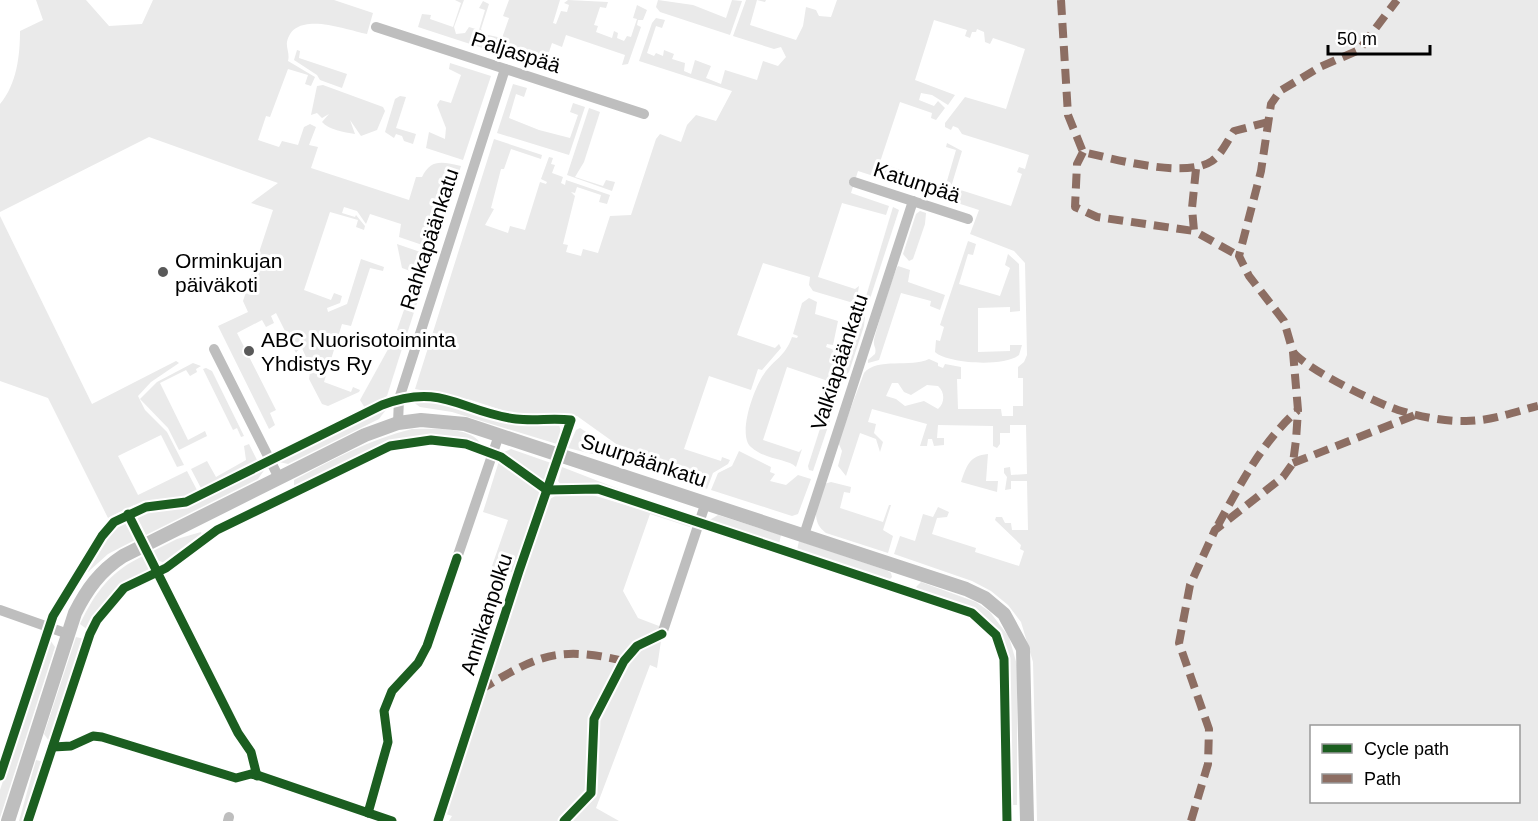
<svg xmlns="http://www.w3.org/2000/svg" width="1538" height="821" font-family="Arial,sans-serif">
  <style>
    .green { fill: #eaeaea; fill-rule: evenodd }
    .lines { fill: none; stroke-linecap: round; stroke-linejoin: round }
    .minor { stroke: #bebebe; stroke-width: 10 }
    .tertiary { stroke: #bebebe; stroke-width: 14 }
    .quiet { stroke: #8d6e63; stroke-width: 8; stroke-dasharray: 15 8; stroke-linecap: butt }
    .cycleway-casing { stroke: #fff; stroke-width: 13 }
    .cycleway { stroke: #1b5e20; stroke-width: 9 }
    .poi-dot { fill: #595959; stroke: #fff; stroke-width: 2 }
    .labels { text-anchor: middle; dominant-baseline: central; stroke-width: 6; stroke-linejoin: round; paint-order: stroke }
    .street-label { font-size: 21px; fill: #000; stroke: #fff }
    .poi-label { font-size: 21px; fill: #000; stroke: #fff; text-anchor: start }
  </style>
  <rect width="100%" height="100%" fill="#fff"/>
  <g class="green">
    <path d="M36,0H86L109,26L142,24L153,0H334L373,13L367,34C346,30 294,9 287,42C286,48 290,54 288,61L315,77L311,86L305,84L308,75L288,69L270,117L266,116L258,140L279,147L282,141L298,145L304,127L310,124L316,127L309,145L318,147L311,168L409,200L416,177H422C431,158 443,162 461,166L434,249L399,237L401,224L370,214L366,224L357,211L344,207L342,213L355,217L356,215L365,226L364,230L356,227L358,220L330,212L304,290L331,300L334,293L342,296L340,303L327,308L328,312L347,304L361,259L384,267L383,271L370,268L351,326L342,324L324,382L351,392L353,387L360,390L359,392L328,406L322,404L309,379L312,358L306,357L301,346L296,353L276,313L271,316L274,323L266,327L262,320L237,333L276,410L270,413L275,425L269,429L220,330L218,326L248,312L243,301L273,210L251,203L278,183L149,137L0,212V104C17,84 20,55 20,31L43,20Z"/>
    <polygon points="455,0 464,0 454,27 456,34 465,33 469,27 479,30 485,10 479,8 483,1 489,4 481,29 484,34 502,38 509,18 503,16 509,0 560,0 553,23 556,24 561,11 567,12 569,5 564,3 568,0 608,2 606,8 600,7 594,25 598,26 596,32 612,38 614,31 618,33 617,38 624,41 627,36 631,37 637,19 633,18 637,5 647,10 643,20 638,20 637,25 641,27 628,64 622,65 625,55 566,35 562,47 552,43 546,61 525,54 528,63 418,27 422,14 431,15 430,19 453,27 461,3"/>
    <polygon points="658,0 693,5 726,18 732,0 742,1 730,35 660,12 656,7"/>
    <path d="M746,0H766L765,2L757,0L750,25L796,40L803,26L806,7L816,10L819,16L831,17L837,0H1538V821H1037L1033,662L1021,622L1008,605L991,591L972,581L894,554L900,536L915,541L923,514L933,517L938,507L949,512L947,517L937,518L932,534L976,548L975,552L1019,566L1024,551L1020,549L1021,545L995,520L996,517H1002L1005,523H1011L1012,530H1028L1027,481H1011V489L1005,490L1007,477L1004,473V468L1010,467L1011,475L1027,474L1026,425H1010V433H1000V444L997,448L993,446V426L938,425L937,438H944V445L934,446L932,439H928L927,446H920L927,424L872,409L868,422L876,424L874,433L883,442L880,452L876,439L860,433L846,476L838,466L842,451L838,442L864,373C877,357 911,368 929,359L938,363V366L943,368L945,364L961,367V379H957L958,409H1001L1002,416H1013V406H1023V378H1018V367L1024,362L1027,355L1025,263L1014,251L970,234L979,210L942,198L956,150L946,147L947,143L962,151L951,187L1011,206L1022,174L1017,172L1019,167L1025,169L1029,155L962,134L958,128L953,126L951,130L945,127V123L965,97L1006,109L1025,49L993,38L990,44L985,42L984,32L977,29L976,32H972L970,38L965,36L967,30L934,20L915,80L955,95L948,105L932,95L921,93L919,100L934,106L938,101L945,108L936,120L931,118L932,113L900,102L880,162L900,170L898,177L911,181L910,183L917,185L920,179L924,178L923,192L858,171L851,193L889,206L886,215L842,203L818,277L855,289L859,286L857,298L850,302L813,291L809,285L810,277L763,263L737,335L775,348L779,344L781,348L762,370L758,369L751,390L709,376L684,449L721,461L722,457L730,460L728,464L713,473L707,489L626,451L577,416L511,413L471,400L415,389L494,139L542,155L541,159L511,149L504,169H501L491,208L494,209L485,225L508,233L510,226L525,230L540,182L546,184L547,182L541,179L549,157L553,158L551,164L555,165L552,173L563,177L561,183L565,185L566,180L610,195L607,204L599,202L601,195L577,187L575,193L571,192L575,196L563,244L568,245L566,252L581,256L583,249L598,253L610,216L631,215L656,139L660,134L681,142L687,125L696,115L716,121L732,91L639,61L652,23L656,18L665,20L662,28L656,26L647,53L654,56L656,53L663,56L664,50L674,54L672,59L685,63L684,71L691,74L695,60L711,66L706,78L721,84L725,70L757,80L763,61L778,66L786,57L781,47L774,49L733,36ZM892,383H898L904,392L911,395L927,385L938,386C945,392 945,403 938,409L924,401L905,406L896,399L886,396ZM1312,726H1518V802H1312Z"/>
    <polygon points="297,50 300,51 299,58 347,74 342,88 320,80 317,75 294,60"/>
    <polygon points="450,63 491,76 463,160 426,148 429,132 445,139 446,128 437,105 440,100 451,103 461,75 449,69"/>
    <polygon points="513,84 527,88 524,97 516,94 509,118 539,130 570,138 578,115 570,112 573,103 585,107 569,155 497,133"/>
    <path d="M323,85L383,107L385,111L377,130L361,136L350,120L355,134C344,132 329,130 322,122L329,114L322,118L317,113L311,115L317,86Z"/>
    <polygon points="400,96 406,97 396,128 416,134 413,144 404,141 402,136 396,134 394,138 385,132 395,99"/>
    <polygon points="589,108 600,112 584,162 575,177 603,186 606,180 615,182 612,191 567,175"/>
    <polygon points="893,207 899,210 867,308 864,303"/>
    <polygon points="920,211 926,213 925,224 913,259 909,261 903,254 916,214"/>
    <polygon points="0,216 92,404 176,361 179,363 151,382 138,396 145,410 167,432 184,465 177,467 161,435 118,456 138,495 187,471 198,492 184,499 134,505 108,518 48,398 0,381"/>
    <path d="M968,241L976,244L973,255L968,254L959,284L1000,296L1010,268L1005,265L1008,254L1019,264L1020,311L1010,312V307L978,308V352L1010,351V345H1022L1019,355C1005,367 948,364 935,352L936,340L940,341L944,327L940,325Z"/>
    <polygon points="397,244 432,256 407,334 397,330 412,287 409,285 413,272 402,268"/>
    <path d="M898,266L910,270L908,282L945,295L940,310L930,306L931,301L901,293L879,360L868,363V360L875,354C877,348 873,346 874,341C876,331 894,271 898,266Z"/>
    <path d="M809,298L817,302L815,314L838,321L833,345L827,344L826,347L837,351L831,382L787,367L763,440L799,452L802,449L796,467C788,459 765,460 751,447C737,435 754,388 764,374C774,359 785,357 792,337L797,338L798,336L793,334L802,303Z"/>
    <polygon points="865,315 864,326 849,372 845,376 813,471 809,470 808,466 835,382 848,325 854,326 857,316"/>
    <polygon points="397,333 406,336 387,396 365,408 360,400"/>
    <polygon points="193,363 201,366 196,369 197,372 190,376 186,370 160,383 188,440 205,431 207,436 179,450 168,428 140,399 157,382"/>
    <polygon points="206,368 212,371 244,436 241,437 237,428 233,430 203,369"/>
    <polygon points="409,399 437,400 515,421 559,424 561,433 557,444 452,412 420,407"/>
    <polygon points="388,407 379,419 288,464 279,462"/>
    <polygon points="580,428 623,456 621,461 568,448 576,430"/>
    <path d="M412,429C430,429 473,426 481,445C403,423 361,455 294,488V480C332,460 370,439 412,429Z"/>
    <polygon points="249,444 258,462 202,490 191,469 207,461 216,477 246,460 244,446"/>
    <polygon points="511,449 551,463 545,479 541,480 504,456 504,452"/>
    <polygon points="739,451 771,467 770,472 775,474 770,481 786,485 798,475 811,479 798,514 792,516 711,490 718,473 732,466"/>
    <path d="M988,454L986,481H998L997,492L961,482C967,465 969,456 988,454Z"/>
    <polygon points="499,461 541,491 514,573 492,566 508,520 483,512"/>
    <polygon points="562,467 629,493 628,495 593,485 562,486 558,481"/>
    <polygon points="262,468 265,469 258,479 146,535 137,517 140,512 181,507"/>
    <path d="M831,482L851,487L850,493L844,492L840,508L883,522L889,505H891L883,530L893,536L888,553L826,533C808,520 819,501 824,484Z"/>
    <polygon points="586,493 691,525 690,527 650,514 623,591 638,618 659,626 662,634 657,668 650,665 596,808 619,821 449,821 452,816 443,813 545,502 555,496"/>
    <polygon points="718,515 781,535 779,544 708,521"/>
    <path d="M118,522L125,523L135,540L108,554L88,572L86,570C93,554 104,533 118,522Z"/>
    <polygon points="201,532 202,535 167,564 157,560 153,551 177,539"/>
    <polygon points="799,541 886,570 891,573 892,577 889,580 797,550"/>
    <path d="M143,556L149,569L146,576L114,591L88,630L80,624C95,592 111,571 143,556Z"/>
    <path d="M921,582L976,602L990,612L1009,637L1017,665V805H1010L1009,678C1005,615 971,606 918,589L916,587Z"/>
    <polygon points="76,637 84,639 49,741 44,734"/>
    <polygon points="50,640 55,647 0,818 0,790"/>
    <polygon points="36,760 44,762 25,821 19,821"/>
  </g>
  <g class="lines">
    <g class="minor">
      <polyline points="376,27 644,114"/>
      <polyline points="854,182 968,219"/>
      <polyline points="214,349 279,478"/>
      <polyline points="398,423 399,399 505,69"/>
      <polyline points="804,535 913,201"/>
      <polyline points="457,558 499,435"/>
      <polyline points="0,610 68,634"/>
      <polyline points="662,634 706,502"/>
      <polyline points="228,821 229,817"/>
    </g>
    <path class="tertiary" d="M8,821L75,613C87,589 100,571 123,556L365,435L398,423L421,420L465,424L966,589L985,598L1004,614L1023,649L1027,821"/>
    <g class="quiet">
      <path d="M1061,0L1068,115L1083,152C1114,159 1185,179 1212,161C1221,155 1228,140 1234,131L1268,122"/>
      <polyline points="1083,152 1077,164 1075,207 1097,217 1194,231"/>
      <polyline points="1196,169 1192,208 1194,231 1239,256"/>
      <path d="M1293,352C1308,370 1374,402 1398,410C1417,416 1446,422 1466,421C1491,421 1514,412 1538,406"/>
      <polyline points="1293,463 1418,414"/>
      <path d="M1218,525C1241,483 1262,442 1298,410"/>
      <path d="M480,690C537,656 556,645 624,661"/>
      <polyline points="1191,821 1208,764 1209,729 1179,643 1190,585 1215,530 1283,477 1293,463 1296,440 1298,410 1293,352 1284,321 1249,276 1239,256 1261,171 1271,104 1280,91 1320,67 1359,50 1397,0"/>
    </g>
    <defs>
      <g id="cycleway">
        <polyline points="128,514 238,733 251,752 257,776"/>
        <polyline points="53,747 71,746 93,736 102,737 236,778 251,774 260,776 392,821"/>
        <path d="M0,776L53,616L102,536L114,522L146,507L186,502L382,405C443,382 461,412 516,419C534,421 553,418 571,420L519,571L438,821"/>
        <polyline points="368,813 388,742 384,711 392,691 418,663 427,646 457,558"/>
        <polyline points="28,821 90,634 97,620 124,588 166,568 217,530 390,446 431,440 466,444 501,457 547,490 598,489 972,613 996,635 1004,659 1007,821"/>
        <polyline points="564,821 591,793 594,719 624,661 637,646 662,634"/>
      </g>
    </defs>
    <use href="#cycleway" class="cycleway-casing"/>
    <use href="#cycleway" class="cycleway"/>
  </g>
  <g class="poi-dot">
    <circle cx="163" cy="272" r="6"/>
    <circle cx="249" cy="351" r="6"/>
  </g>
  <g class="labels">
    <g class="street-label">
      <text transform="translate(516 52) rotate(18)">Paljaspää</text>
      <text transform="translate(917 182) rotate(18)">Katunpää</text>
      <text transform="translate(429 239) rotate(-72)">Rahkapäänkatu</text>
      <text transform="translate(839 362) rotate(-72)">Valkiapäänkatu</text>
      <text transform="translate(644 460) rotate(18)">Suurpäänkatu</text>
      <text transform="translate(486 614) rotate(-72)">Annikanpolku</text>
    </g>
    <g class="poi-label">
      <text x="175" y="260">Orminkujan<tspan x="175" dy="24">päiväkoti</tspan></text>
      <text x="261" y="339">ABC Nuorisotoiminta<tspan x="261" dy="24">Yhdistys Ry</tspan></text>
    </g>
  </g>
  <rect x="1310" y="725" width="210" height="78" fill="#ffffff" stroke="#999999" stroke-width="1.5"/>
  <rect x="1322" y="744" width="30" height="9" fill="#1b5e20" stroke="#999999" stroke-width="1.5"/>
  <text x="1364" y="755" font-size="18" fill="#000000">Cycle path</text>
  <rect x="1322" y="774" width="30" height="9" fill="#8d6e63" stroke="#999999" stroke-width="1.5"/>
  <text x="1364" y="785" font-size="18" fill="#000000">Path</text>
  <path d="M1328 45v9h102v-9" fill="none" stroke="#000000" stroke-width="3"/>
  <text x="1337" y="45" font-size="18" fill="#000000" stroke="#ffffff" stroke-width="4.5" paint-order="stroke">50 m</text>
</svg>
